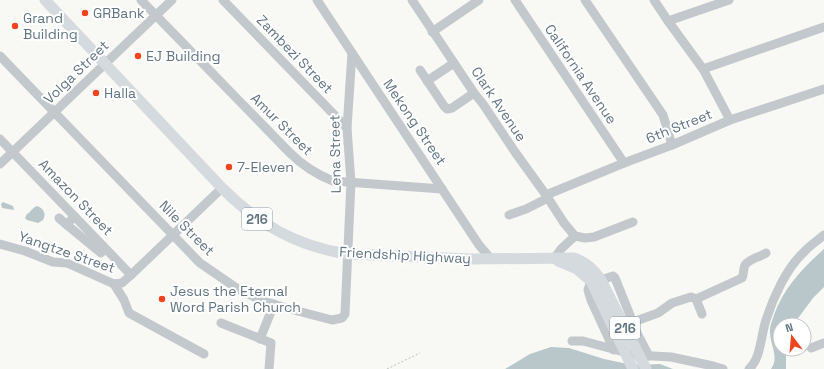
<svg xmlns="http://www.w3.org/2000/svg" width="824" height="369" font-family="'Space Grotesk',sans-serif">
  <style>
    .water { fill: #b9c7ca }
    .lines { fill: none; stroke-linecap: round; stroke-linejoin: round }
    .path { stroke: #bbbfc1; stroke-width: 1; stroke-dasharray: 2 2; stroke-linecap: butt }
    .minor { stroke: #c3c8cc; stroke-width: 9 }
    .major { stroke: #d5dade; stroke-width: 11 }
    .poi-dot { fill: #ee451f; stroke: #fff; stroke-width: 1.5 }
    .labels { text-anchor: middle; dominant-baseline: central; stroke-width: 4; stroke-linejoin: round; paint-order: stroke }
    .shield { fill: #fff; stroke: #909ea8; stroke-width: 1 }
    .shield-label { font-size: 13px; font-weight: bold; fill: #617582 }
    .poi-label { font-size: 14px; fill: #617582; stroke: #fff; text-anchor: start }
    .street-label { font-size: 14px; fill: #617582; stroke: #fff }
  </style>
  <rect width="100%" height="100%" fill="#f8f8f5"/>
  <g class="water">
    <polygon points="3,202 13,206 14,210 2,208 1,204"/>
    <path d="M37,206C43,208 47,213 43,220L38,223L27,220L25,218L27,214C31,212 32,208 37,206Z"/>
    <path d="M824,249V287L813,298L793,325H780V349H786V369H771C780,357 769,343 770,330C770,325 773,319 774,315C784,287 803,268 824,249Z"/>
    <polygon points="551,347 569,348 604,359 623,363 640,365 660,364 673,369 505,369 530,354"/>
  </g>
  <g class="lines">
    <polyline class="path" points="387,369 420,353"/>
    <g class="minor">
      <path d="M141,0L289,152C302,165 315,174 333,181L442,189"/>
      <polyline points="223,0 347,128"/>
      <polyline points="317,0 479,245 491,259"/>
      <polyline points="412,0 474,93 483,104 515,152 546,195 564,223 575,236 585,238 594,237 633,222"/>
      <polyline points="515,0 624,163"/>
      <polyline points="585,0 663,115 672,145"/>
      <polyline points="654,0 668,21 703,69 730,120"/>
      <polyline points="668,21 729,0"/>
      <polyline points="432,32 479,0"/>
      <polyline points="0,56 200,263 238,289 263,301 290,309 332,320 342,318 345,314 351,182 347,128 352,53"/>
      <polyline points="703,69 824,27"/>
      <polyline points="420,70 444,106 447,109 452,108 474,93"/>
      <polyline points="427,81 454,63"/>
      <polyline points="0,139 131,275"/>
      <polyline points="0,164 172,0"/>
      <polyline points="546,195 624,163 672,145 730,120 824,89"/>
      <polyline points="509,215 526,209 548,198"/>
      <polyline points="74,216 67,225 101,253"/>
      <polyline points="59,218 67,225"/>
      <polyline points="0,244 25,251 53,262 67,263 114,284 122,283 131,275 222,188"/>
      <polyline points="554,259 561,249 575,236"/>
      <polyline points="601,280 613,276 615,278 638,335 649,356"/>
      <polyline points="591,281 588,290 591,300 614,350"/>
      <polyline points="114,284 124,300 129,313 204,354"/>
      <path d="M696,299L742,278C744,274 743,269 745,265C749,259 760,257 766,253"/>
      <polyline points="633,322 658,313 672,303 691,297 696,299 702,314"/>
      <polyline points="221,323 271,343 269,369"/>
      <polyline points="260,339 274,304"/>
      <polyline points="572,341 583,341 635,355 671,357 713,366 723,369"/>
      <polyline points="811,348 824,343"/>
      <path d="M749,369C761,359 761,334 766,320C773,298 786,269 803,253C809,246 817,241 824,235"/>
    </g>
    <g class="major">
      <path d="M45,0L222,188C258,224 296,246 347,254L471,259L574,258C586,262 594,269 601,280L646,369"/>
      <polyline points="558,261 577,269 591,281 633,369"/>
    </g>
  </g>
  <g class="poi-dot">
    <circle cx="85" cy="13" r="4"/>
    <circle cx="15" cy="26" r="4"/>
    <circle cx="138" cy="56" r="4"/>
    <circle cx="96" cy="93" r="4"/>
    <circle cx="229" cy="167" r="4"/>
    <circle cx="162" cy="299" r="4"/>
  </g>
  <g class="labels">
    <g class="shield">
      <rect x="242" y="208" width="30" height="22" rx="3"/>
      <rect x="610" y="317" width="30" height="22" rx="3"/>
    </g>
    <g class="shield-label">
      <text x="257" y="219">216</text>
      <text x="625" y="328">216</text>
    </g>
    <g class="poi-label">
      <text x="93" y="13">GRBank</text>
      <text x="23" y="18">Grand<tspan x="23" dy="16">Building</tspan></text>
      <text x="146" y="56">EJ Building</text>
      <text x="104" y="93">Halla</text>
      <text x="237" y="167">7-Eleven</text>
      <text x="170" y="291">Jesus the Eternal<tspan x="170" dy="16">Word Parish Church</tspan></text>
    </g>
    <g class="street-label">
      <text transform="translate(295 54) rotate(46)">Zambezi Street</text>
      <text transform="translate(76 72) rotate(-44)">Volga Street</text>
      <text transform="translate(581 74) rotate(56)">California Avenue</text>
      <text transform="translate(499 104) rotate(56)">Clark Avenue</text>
      <text transform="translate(415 122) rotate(56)">Mekong Street</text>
      <text transform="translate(282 124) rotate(45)">Amur Street</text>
      <text transform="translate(679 126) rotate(-22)">6th Street</text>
      <text transform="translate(335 154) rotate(-91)">Lena Street</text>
      <text transform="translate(76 197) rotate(46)">Amazon Street</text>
      <text transform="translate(187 228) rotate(45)">Nile Street</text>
      <text transform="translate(67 252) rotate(19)">Yangtze Street</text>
      <text transform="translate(405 255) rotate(3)">Friendship Highway</text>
    </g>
  </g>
  <g transform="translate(792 337) rotate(344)"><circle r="19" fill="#ffffff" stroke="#c0c8cd"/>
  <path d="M0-3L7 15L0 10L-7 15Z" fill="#ee451f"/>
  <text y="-6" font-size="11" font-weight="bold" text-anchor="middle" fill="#617582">N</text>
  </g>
</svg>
